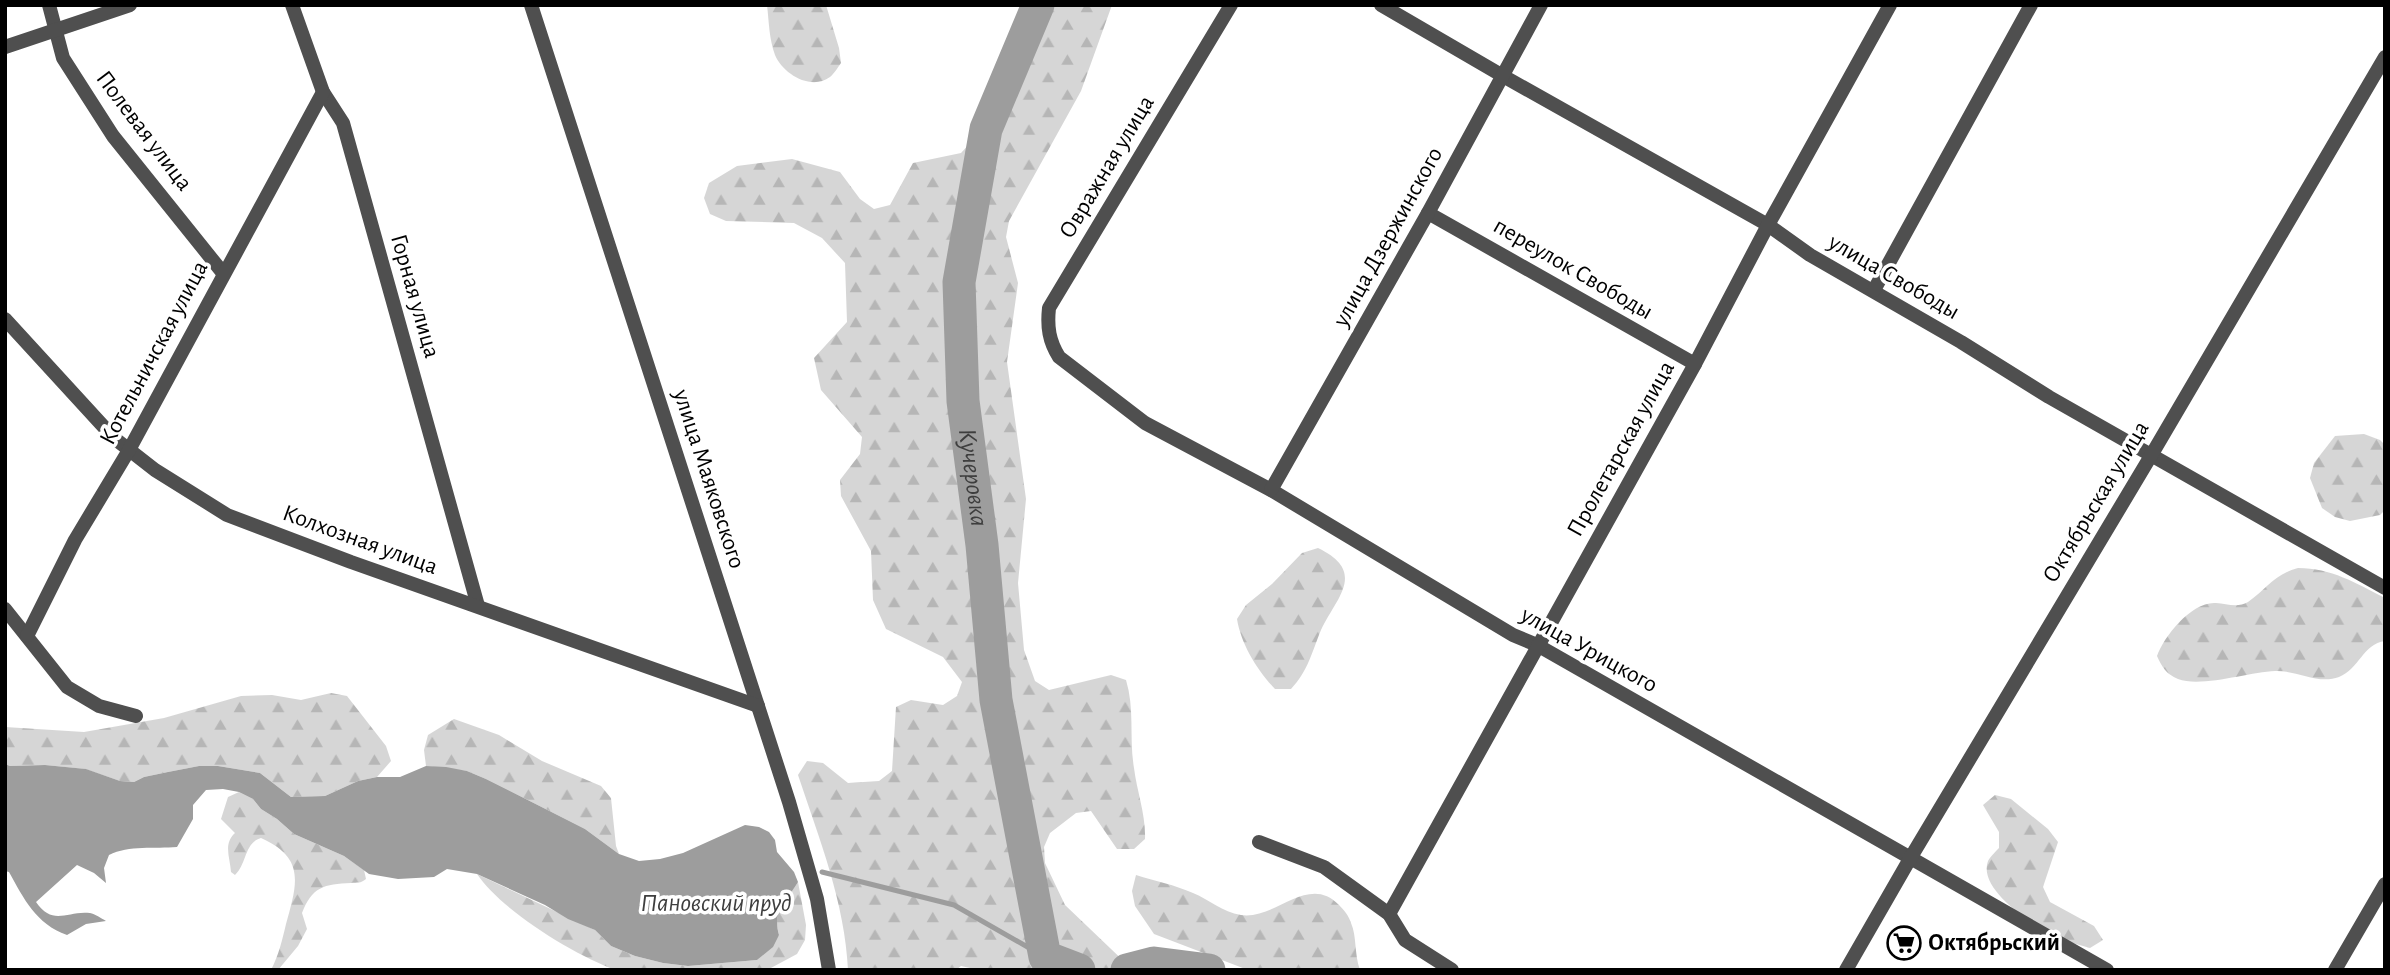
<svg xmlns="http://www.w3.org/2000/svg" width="2390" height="975" font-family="'Alegreya Sans',sans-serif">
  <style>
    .forest { fill: url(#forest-firs) }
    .water { fill: #9d9d9d }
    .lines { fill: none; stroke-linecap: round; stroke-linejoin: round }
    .stream { stroke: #9d9d9d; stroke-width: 5 }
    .river { stroke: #9d9d9d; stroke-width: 33 }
    .street { stroke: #4f4f4f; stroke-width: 14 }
    .labels { text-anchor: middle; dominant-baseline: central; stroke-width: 7; stroke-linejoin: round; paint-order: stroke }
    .street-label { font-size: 24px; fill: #000; stroke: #fff }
    .poi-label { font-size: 24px; font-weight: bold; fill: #000; stroke: #fff; text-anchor: start }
    .water-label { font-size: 26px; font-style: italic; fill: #3e3e3e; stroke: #fff }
  </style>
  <defs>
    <pattern id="forest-firs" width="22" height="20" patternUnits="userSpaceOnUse" patternTransform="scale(1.75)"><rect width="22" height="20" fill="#d6d6d6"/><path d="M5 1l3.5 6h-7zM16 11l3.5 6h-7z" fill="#b6b6b6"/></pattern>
  </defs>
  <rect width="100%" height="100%" fill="#fff"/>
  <g class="forest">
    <path d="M767,5H826L839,48L841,63C838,67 834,74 830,77C811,91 783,74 775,55C769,39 769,22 767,5Z"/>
    <path d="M1033,5H1112L1081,91L1009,221L1006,237L1018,283L1007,362L1026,499L1018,583L1024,650L1035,681L1049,690L1111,675L1126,680C1135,709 1129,739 1134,768C1137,792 1146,815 1145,839L1134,849H1117L1091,811L1076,813L1050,833L1044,847L1045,863L1065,905L1133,970H979L961,966L956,970H848C845,903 819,838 798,775L807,761L823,763L848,783L879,781L892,771L896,707L911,700L943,705L957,696L962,682L943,657L886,629L873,600L871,551L841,496L840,480L860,454L862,437L821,390L814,358L847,322L845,263L822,238L794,223L726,221L710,214L704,198L709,183L737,166L792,159L840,172L860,199L874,209L890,205L913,163L961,153L983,129L1020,21Z"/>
    <polygon points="2364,434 2380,440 2385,445 2385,510 2380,515 2350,521 2335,517 2322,508 2310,478 2314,463 2335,436"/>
    <path d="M1318,548C1368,572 1336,598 1321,630C1312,652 1308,671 1291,689H1275C1257,670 1241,644 1237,619L1246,605L1272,584L1302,553Z"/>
    <path d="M2298,568C2331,568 2356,583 2385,598V641C2363,644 2359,669 2339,677C2318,685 2296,670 2275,671C2249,672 2201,688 2178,679C2166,674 2162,667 2157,656C2164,636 2192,601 2216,603C2227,604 2238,608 2248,602C2268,588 2273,575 2298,568Z"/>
    <polygon points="331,693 347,696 386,746 391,761 377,777 358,781 325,796 291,797 260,773 218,766 199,766 168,772 144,777 134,782 120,781 85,769 45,765 10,766 5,764 5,727 84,732 164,718 241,696 272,695 301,700"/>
    <polygon points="454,719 499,735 542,761 601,786 611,798 616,846 619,854 585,829 486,779 467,771 426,766 424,750 428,735"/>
    <path d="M239,792L253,799L261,809L277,819L294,834L344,856L364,870L366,879C360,884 358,882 351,883C324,884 312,887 302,913L307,929L298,946L278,970H271C279,954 282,941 286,924C297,884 306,858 261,838C244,843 247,864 235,875L231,872C230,857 223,844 235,833L221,819L228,797Z"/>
    <path d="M1995,795L2011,799L2048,829L2058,842L2043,887L2050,902L2094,926L2103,940L2090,948C2080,945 2068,942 2058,938C2037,927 1977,891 1988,861C1990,857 1996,851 1999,848V832L1983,805Z"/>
    <path d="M477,874L595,930L611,946L635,956L663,963L688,966L757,960L779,935C772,911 785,902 798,882L806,925L805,940L797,954L769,969L616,970C574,955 501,910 477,874Z"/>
    <path d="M1136,875C1155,881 1175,885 1193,893C1210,900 1222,912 1241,915C1276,920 1308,873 1339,905C1344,910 1349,916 1351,923C1357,937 1354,953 1360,970H1248L1154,934L1135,906L1132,891Z"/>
  </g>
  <path class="water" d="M5,764L10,766L45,765L86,769L120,781L134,782L144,777L168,772L199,766H218L260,773L291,797L325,796L358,781L377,777H400L426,766L446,767L467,771L486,779L585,829L619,854L639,861L660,859L683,853L745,825L759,827L769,832L775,840L777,852L794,872L798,882C786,902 772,911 779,935L773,947L757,960L688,966L663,963L635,956L611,946L595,930L568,919L545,905L477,874L447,869L434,877L398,879L369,874L344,856L294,834L277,819L261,809L253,799L239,792L223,789L206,790L193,805V819L177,847C155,849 129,845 109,855L104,868L106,883L94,873L77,865L36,902C53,927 68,910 90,913C95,914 101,918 106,921L86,924L67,935C36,924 24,899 9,872L5,871Z"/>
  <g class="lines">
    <polyline class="stream" points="822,872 954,905 1045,957"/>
    <g class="river">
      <path id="s1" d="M1038,5L986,129L959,282L963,401L982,545L996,700L1045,957L1079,970"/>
      <polyline points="1127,970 1154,963 1209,970"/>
    </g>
    <g class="street">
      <polyline points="49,5 63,58 113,136 223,273"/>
      <polyline points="292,5 323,92 343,123 478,606"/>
      <polyline points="531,5 789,802 817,899 829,970"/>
      <path d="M1231,5L1049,308C1047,327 1049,341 1059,357L1145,423L1271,490L1513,635L1537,645L2107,970"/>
      <polyline points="1381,5 1503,76 1768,225 1810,255 1961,342 2049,397 2385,588"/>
      <polyline points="5,47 130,5"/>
      <polyline points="1428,213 1695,364"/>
      <polyline points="1874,290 2031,5"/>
      <polyline points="5,319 114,438 155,470 227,515 351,562 758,706"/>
      <polyline points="1271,490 1428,213 1541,5"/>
      <polyline points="5,609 67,687 99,706 136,716"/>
      <polyline points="27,636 75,540 129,450 323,92"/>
      <polyline points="1259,842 1324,867 1389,914 1405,940 1452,970"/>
      <polyline points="1389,914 1695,364 1768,225 1890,5"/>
      <polyline points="1846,970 1911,857 2152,454 2385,57"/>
      <polyline points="2335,970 2385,884"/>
    </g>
  </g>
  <defs>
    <symbol id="supermarket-ring" viewBox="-11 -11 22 22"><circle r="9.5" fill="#fff" stroke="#000" stroke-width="1.5"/><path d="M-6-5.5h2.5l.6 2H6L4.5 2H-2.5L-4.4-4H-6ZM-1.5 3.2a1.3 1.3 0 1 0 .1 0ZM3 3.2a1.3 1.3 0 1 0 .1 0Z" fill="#000"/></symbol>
  </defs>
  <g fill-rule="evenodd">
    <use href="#supermarket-ring" x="1885" y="924" width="38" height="38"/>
  </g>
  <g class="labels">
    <g class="street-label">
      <text transform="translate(144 131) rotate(53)">Полевая улица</text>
      <text transform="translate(1107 167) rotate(-59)">Овражная улица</text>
      <text transform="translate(1388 237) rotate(-61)">улица Дзержинского</text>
      <text transform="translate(1573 269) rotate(30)">переулок Свободы</text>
      <text transform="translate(1894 277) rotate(30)">улица Свободы</text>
      <text transform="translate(415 296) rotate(74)">Горная улица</text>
      <text transform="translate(154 353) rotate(-62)">Котельничская улица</text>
      <text transform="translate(1621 449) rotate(-61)">Пролетарская улица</text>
      <text transform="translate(709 479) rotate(72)">улица Маяковского</text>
      <text transform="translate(2096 502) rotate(-59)">Октябрьская улица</text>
      <text transform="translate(360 540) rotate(20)">Колхозная улица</text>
      <text transform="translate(1589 650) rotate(29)">улица Урицкого</text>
    </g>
    <g class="poi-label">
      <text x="1928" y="943">Октябрьский</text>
    </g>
    <g class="water-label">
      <text stroke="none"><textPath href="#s1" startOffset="486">Кучеровка</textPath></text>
      <text x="716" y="903">Пановский пруд</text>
    </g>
  </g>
  <rect width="2390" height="975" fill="none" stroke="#000000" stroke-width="14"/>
</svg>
